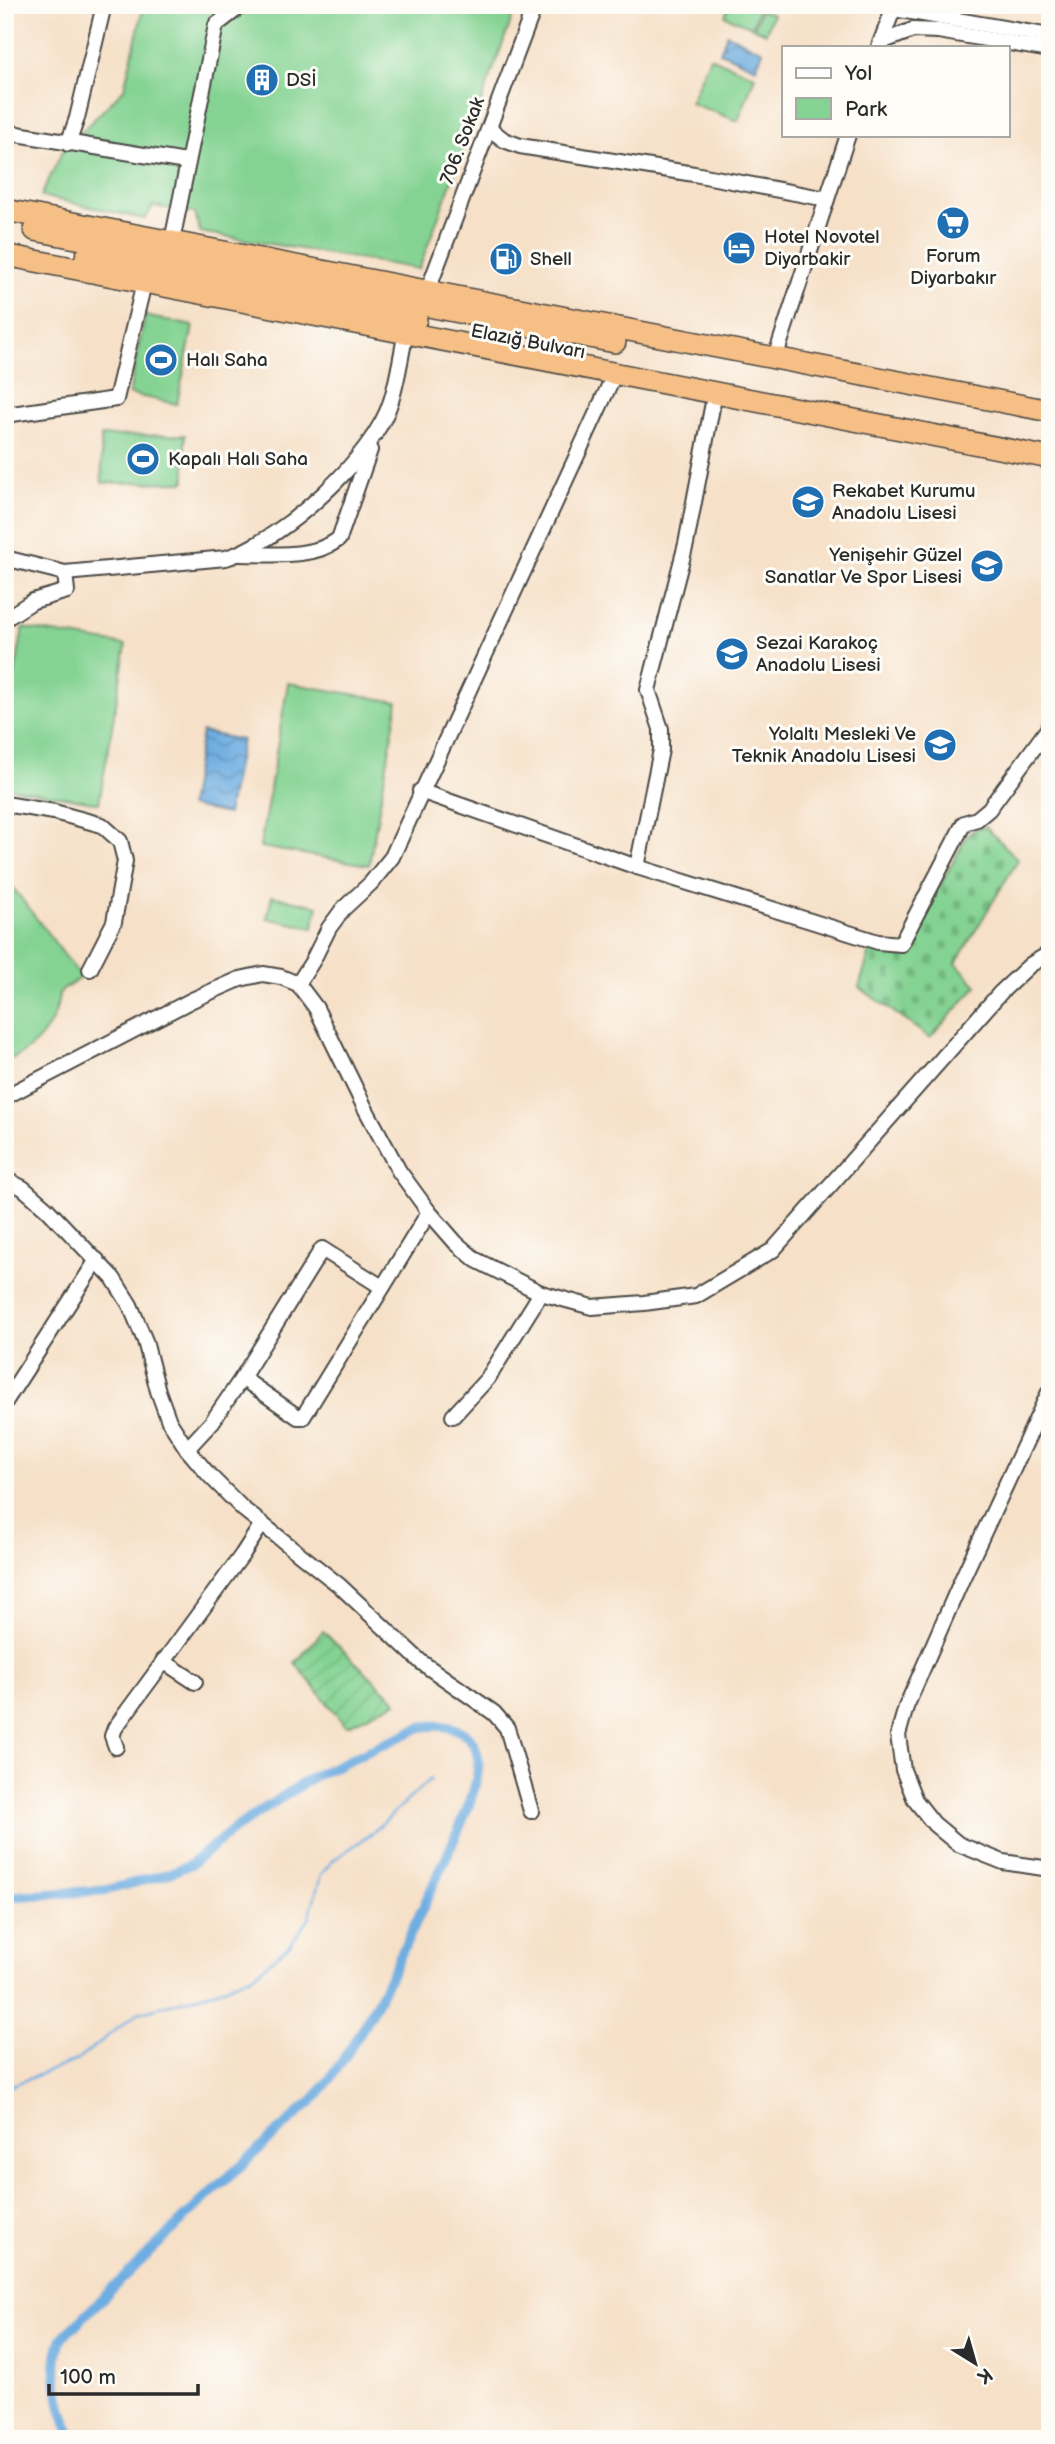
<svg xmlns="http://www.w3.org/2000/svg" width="1055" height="2444" font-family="'Balsamiq Sans',sans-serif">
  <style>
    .green { fill: #84d393; stroke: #587f5f; stroke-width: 2 }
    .cemetery { fill: url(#cemetery-stones); stroke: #587f5f; stroke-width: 2 }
    .garden { fill: url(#garden-furrows); stroke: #587f5f; stroke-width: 2 }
    .water { fill: url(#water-waves); stroke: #4c6c86; stroke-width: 2 }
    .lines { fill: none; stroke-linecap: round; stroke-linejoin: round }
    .stream { stroke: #6eade1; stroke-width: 2.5 }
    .canal { stroke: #6eade1; stroke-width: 10 }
    .minor-casing { stroke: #494642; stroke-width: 18 }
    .highway-casing { stroke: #494642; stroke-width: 24 }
    .minor { stroke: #fff; stroke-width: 14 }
    .highway { stroke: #f5bf86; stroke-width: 21 }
    .labels { text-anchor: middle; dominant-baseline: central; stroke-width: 6; stroke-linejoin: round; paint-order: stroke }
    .poi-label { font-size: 19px; fill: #2b2b2b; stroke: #fdfcf7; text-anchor: start }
    .street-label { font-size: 19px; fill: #2b2b2b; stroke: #fdfcf7 }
  </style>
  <defs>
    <pattern id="cemetery-stones" width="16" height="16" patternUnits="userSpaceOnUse" patternTransform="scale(1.75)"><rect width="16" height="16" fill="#84d393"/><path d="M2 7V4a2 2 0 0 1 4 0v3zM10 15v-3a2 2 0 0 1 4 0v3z" fill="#72b57f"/></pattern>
    <pattern id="garden-furrows" width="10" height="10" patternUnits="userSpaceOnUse" patternTransform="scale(1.75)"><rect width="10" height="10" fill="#84d393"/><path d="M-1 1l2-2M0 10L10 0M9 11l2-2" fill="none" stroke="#72b57f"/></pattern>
    <pattern id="water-waves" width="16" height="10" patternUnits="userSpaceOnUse" patternTransform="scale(1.75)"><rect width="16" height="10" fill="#6eade1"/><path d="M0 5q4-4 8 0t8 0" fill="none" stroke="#5b8db7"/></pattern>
  </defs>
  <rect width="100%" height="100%" fill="#fdfcf7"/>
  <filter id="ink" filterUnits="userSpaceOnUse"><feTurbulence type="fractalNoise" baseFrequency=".0143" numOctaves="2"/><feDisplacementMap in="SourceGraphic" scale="14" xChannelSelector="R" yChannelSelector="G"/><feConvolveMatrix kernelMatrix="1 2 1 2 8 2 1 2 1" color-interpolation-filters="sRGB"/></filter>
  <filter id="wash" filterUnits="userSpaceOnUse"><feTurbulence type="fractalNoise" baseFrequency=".00686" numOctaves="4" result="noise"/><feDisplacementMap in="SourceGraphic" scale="28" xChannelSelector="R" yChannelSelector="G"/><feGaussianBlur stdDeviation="1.57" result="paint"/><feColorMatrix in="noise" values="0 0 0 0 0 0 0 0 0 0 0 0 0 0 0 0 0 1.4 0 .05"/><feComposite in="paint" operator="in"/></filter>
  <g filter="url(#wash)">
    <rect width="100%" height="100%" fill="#f6e0c7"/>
    <g class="green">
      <polygon points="144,5 185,5 199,9 203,5 517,5 419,269 200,232 195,213 153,206 145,219 41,196 62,152 124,89"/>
      <polygon points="729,5 760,5 752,27 725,16"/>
      <polygon points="761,10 773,14 766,33 754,28"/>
      <polygon points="710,57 755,76 738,121 690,103"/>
      <polygon points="145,316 193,326 177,404 129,394"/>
      <polygon points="185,435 185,482 102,483 101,436"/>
      <polygon points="23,628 126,645 99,803 5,787 5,730"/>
      <polygon points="288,683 398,702 369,865 260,847"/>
      <path d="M5,877L81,977L59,993C57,1024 35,1052 5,1061Z"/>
      <polygon points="272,896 318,906 313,928 267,918"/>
    </g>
    <polygon class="cemetery" points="986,827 1018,860 956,963 977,986 930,1038 859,987 871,948 903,954 968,834 977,828"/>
    <polygon class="garden" points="323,1631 397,1702 346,1726 295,1663"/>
    <g class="water">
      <polygon points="727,34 763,51 756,68 720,52"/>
      <polygon points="202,732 242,740 227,814 189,806"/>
    </g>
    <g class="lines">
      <polyline class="stream" points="5,2088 77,2060 138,2013 217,1991 255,1974 290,1945 309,1918 321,1875 332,1861 368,1836 431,1779"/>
      <path class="canal" d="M5,1897L107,1890L167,1874L191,1864L234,1829L314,1776L421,1727C447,1723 473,1728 478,1758C482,1785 454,1839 443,1864C406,1943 372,2025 318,2095L199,2204L62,2338C48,2373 62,2405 71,2439"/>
    </g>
  </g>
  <g filter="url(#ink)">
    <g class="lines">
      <defs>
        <g id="minor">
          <polyline points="894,9 1050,36"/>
          <polyline points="881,42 913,30 938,31 1050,50"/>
          <polyline points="879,46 895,5"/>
          <polyline points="489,128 504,140 520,146 694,174 827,199"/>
          <polyline points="5,132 186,162"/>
          <polyline points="68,144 77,118 104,5"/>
          <polyline points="172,241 216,25 242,5"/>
          <polyline points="428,290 535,5"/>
          <polyline points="775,358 848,135"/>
          <polyline points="5,415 116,399 144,283"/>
          <path d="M240,554C272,554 313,559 339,539L370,450"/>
          <polyline points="5,558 65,573"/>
          <path d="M5,619L33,601L67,591L65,573L226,558C282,541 374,457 391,401C398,379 401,355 406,332"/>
          <polyline points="420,791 637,867 878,942 901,944 964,823 977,819 989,809 1050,726"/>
          <polyline points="5,804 54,812 102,825 120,841 125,861 114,922 90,969"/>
          <polyline points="637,867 661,750 661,729 648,690 686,544 715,392"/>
          <polyline points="298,984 312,962 329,928 343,909 371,883 392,857 615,373"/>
          <polyline points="5,1097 192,1000 240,979 263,974 281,977 298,984 316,1008 365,1108 399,1171 429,1212 456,1243 476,1260 541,1293 592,1307 644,1303 696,1296 773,1250 1001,992 1030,965 1050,953"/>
          <polyline points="5,1179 23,1188 47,1209 113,1278 130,1305 145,1341 158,1391 169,1421 187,1449 209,1475 243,1509 340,1586 421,1662 494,1713 507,1728 531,1811"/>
          <polyline points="242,1378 298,1417 303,1417 429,1212"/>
          <polyline points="1050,1390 963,1577 906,1707 898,1735 903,1770 915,1800 934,1824 958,1844 1003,1862 1050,1869"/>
          <polyline points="5,1402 97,1260"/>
          <polyline points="453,1416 488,1378 541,1293"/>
          <polyline points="187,1449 212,1422 242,1378 322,1249 382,1287"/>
          <polyline points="163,1661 195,1682"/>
          <polyline points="116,1747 112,1736 115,1728 242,1555 262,1524"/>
        </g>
        <g id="highway">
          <polyline points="5,210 1050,411"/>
          <polyline points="35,230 615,342"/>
          <polyline points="5,255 1050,458"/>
          <polyline points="86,257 416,319"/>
        </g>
      </defs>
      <use href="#minor" class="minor-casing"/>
      <use href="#highway" class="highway-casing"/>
      <use href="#minor" class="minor"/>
      <use href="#highway" class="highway"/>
    </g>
  </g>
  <defs>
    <symbol id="building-disc" viewBox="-11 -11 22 22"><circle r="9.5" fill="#1f6fb2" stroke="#fdfcf7"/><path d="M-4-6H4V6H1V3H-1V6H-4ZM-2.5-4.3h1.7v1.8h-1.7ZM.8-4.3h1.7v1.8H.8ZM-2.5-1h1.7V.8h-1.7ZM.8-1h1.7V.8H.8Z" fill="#fff"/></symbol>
    <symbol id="supermarket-disc" viewBox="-11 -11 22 22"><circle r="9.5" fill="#1f6fb2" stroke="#fdfcf7"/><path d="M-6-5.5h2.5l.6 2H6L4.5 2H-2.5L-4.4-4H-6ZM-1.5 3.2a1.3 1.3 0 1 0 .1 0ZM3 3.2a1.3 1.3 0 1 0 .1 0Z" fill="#fff"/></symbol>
    <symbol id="hotel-disc" viewBox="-11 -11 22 22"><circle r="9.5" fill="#1f6fb2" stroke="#fdfcf7"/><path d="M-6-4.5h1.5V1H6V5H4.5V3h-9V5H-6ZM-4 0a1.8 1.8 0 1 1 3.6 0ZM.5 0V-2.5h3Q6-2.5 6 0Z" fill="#fff"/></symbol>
    <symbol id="fuel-disc" viewBox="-11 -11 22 22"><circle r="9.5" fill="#1f6fb2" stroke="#fdfcf7"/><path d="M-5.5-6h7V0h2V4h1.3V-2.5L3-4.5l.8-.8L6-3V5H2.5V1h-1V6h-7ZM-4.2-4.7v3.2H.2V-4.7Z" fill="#fff"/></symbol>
    <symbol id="stadium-disc" viewBox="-11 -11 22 22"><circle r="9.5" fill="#1f6fb2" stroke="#fdfcf7"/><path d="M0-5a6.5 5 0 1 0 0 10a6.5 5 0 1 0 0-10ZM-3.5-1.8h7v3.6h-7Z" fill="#fff"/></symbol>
    <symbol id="school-disc" viewBox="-11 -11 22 22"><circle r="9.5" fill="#1f6fb2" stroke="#fdfcf7"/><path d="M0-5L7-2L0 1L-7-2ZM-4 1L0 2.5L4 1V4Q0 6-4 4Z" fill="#fff"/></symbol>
  </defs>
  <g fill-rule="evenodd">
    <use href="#building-disc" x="243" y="61" width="38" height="38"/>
    <use href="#supermarket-disc" x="934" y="204" width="38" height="38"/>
    <use href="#hotel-disc" x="720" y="229" width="38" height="38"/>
    <use href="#fuel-disc" x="487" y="240" width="38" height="38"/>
    <use href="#stadium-disc" x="142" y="341" width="38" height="38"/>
    <use href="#stadium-disc" x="124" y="440" width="38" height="38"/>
    <use href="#school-disc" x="789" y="483" width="38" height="38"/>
    <use href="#school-disc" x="968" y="547" width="38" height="38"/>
    <use href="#school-disc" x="713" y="635" width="38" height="38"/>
    <use href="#school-disc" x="921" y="726" width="38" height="38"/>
  </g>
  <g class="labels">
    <g class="poi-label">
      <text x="286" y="80">DSİ</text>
      <text x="764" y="237">Hotel Novotel<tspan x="764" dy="22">Diyarbakir</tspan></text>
      <text x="953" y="256" text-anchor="middle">Forum<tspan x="953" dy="22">Diyarbakır</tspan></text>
      <text x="530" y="259">Shell</text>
      <text x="186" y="360">Halı Saha</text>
      <text x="168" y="459">Kapalı Halı Saha</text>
      <text x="832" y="491">Rekabet Kurumu<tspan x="832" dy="22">Anadolu Lisesi</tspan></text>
      <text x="962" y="555" text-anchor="end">Yenişehir Güzel<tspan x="962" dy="22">Sanatlar Ve Spor Lisesi</tspan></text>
      <text x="756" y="643">Sezai Karakoç<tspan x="756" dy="22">Anadolu Lisesi</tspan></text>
      <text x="916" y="734" text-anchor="end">Yolaltı Mesleki Ve<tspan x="916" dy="22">Teknik Anadolu Lisesi</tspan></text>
    </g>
    <g class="street-label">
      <text transform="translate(463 141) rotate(-69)">706. Sokak</text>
      <text transform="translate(528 342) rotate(11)">Elazığ Bulvarı</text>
    </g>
  </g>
  <rect width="1055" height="2444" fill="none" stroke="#fdfcf7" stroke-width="28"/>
  <rect x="782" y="46" width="228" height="91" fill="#fdfcf7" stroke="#a9a8a5" stroke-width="2"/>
  <rect x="796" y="68" width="35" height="10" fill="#ffffff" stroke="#a9a8a5" stroke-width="2"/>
  <text x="845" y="80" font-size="21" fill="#2b2b2b">Yol</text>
  <rect x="796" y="98" width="35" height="21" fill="#84d393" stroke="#a9a8a5" stroke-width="2"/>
  <text x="845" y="116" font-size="21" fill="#2b2b2b">Park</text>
  <g transform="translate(975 2363) rotate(143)" stroke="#fdfcf7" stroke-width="5" paint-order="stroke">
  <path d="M0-5L12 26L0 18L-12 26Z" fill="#2b2b2b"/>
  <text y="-10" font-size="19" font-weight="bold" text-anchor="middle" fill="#2b2b2b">K</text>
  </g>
  <path d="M49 2384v10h149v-10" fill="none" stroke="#2b2b2b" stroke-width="3.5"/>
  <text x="60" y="2384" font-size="21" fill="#2b2b2b" stroke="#fdfcf7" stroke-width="5" paint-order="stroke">100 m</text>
</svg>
